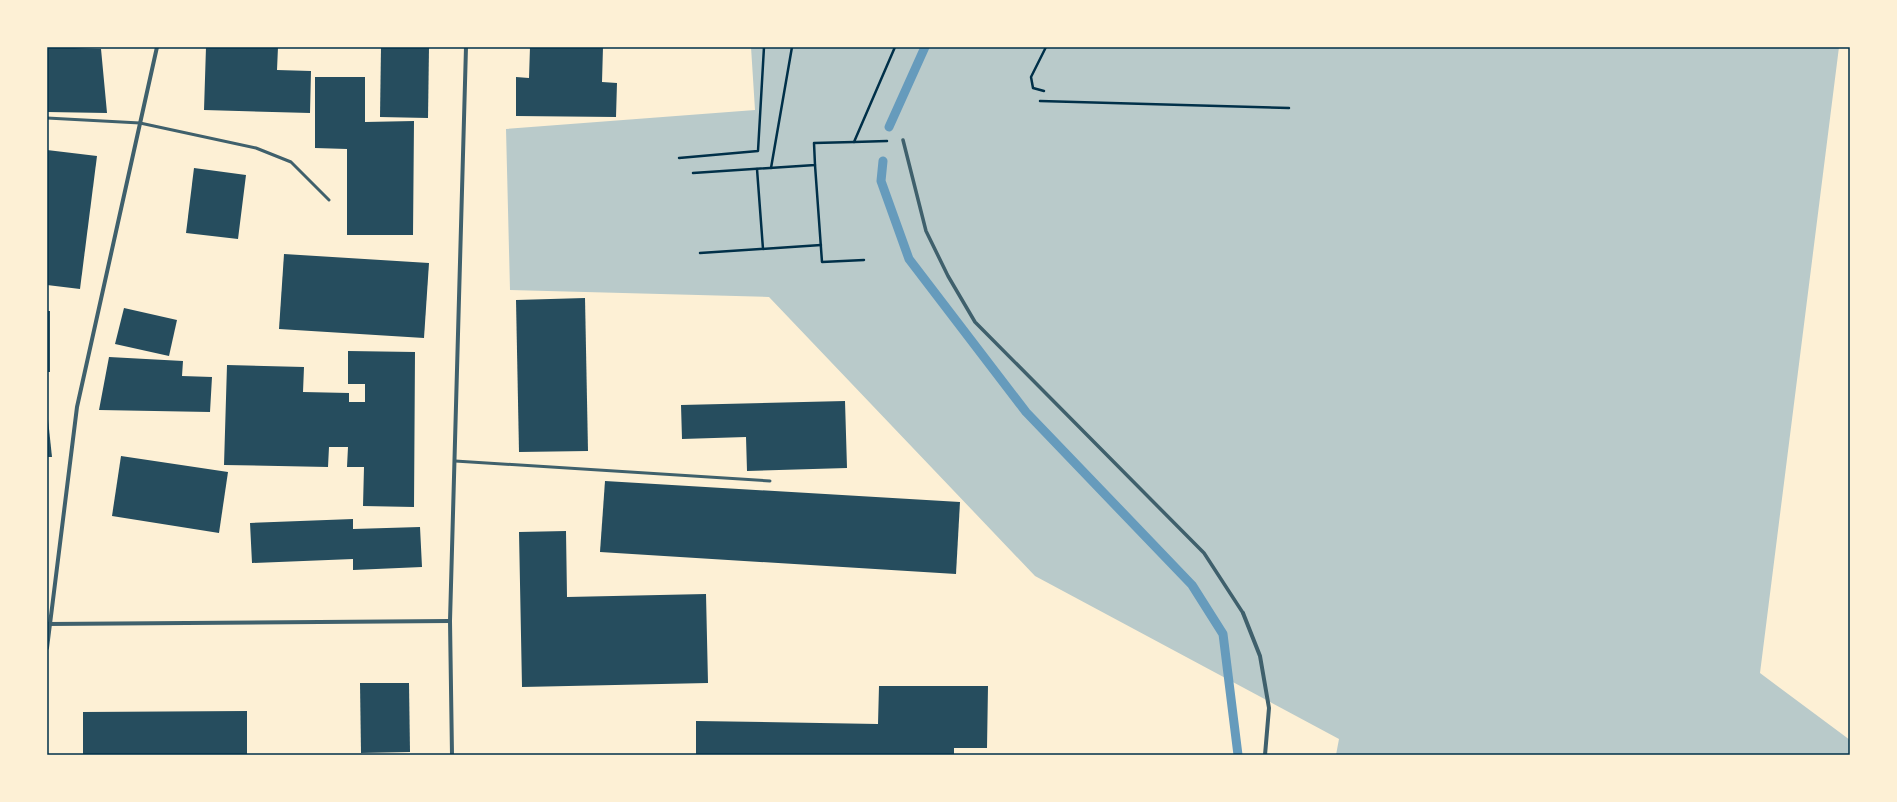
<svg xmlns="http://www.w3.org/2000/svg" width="1897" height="802" font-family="Cabin,sans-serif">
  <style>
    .green { fill: #b9caca }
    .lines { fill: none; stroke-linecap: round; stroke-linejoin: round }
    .stream { stroke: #669bbc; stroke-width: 9 }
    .building { fill: #264d5e }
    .path { stroke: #003049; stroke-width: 2.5 }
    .service { stroke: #3f606c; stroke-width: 3 }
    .pedestrian { stroke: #3f606c; stroke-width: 3.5 }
    .minor { stroke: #3f606c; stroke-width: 4 }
    .neatline { fill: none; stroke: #003049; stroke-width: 1.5 }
  </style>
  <rect width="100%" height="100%" fill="#fdf0d5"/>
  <polygon class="green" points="751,47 1839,47 1760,673 1850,740 1850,755 1336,755 1339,739 1035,576 769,297 510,290 506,129 755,110"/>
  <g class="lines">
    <g class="stream">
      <polyline points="889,127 925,47"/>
      <polyline points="883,161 881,181 909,259 1026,412 1192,585 1223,634 1238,755"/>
    </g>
  </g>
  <g class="building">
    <polygon points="47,47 101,49 107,113 47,112"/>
    <polygon points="206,47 278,47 277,70 311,71 310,113 204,110"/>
    <polygon points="381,47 429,47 428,118 380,117"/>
    <polygon points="530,47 603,47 602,82 617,83 616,117 516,116 516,77 529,78"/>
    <polygon points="315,77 365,77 365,122 414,121 413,235 347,235 347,149 315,148"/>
    <polygon points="47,150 97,156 80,289 47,285"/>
    <polygon points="194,168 246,175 238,239 186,233"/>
    <polygon points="284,254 429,263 424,338 279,329"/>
    <polygon points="585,298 588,451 519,452 516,300"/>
    <polygon points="124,308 177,320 169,356 115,344"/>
    <rect x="47" y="311" width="3" height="61"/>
    <polygon points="348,351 415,352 414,507 363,506 364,467 347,467 348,447 329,447 328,467 224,465 227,365 304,367 303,392 349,393 349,402 365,402 365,384 348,384"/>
    <polygon points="109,357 183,361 182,376 212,377 210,412 99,410"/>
    <polygon points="845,401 847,468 747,471 746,437 682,439 681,405"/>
    <polygon points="47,410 52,457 47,457"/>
    <polygon points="121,456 228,472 219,533 112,516"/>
    <polygon points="605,481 960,502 956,574 600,552"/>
    <polygon points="353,519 353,529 420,527 422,567 353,570 353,559 252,563 250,523"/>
    <polygon points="566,531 567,597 706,594 708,683 522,687 519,532"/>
    <polygon points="360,683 409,683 410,752 361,753"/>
    <polygon points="879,686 988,686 987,748 954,748 954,755 696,755 696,721 878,724"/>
    <polygon points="247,711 247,755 83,755 83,712"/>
  </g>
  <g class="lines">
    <g class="path">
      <polyline points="1044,91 1033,88 1031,77 1046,47"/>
      <polyline points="1040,101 1289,108"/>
      <polyline points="887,141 854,142 895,47"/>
      <polyline points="679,158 758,151 764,47"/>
      <polyline points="815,165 822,262 864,260"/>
      <polyline points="771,168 792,47"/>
      <polyline points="757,169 763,249"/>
      <polyline points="693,173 815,165 814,143 854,142"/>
      <polyline points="700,253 821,245"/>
    </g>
    <g class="service">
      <polyline points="47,118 140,123 256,148 291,162 329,200"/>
      <polyline points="455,461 770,481"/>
    </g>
    <polyline class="pedestrian" points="903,140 926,231 948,276 975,322 1204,553 1243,613"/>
    <g class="minor">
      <polyline points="1243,613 1260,656 1269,708 1265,755"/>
      <polyline points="47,624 450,621"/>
      <polyline points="47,648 77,407 157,47"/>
      <polyline points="452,755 450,621 466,47"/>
    </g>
  </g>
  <rect width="1897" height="802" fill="none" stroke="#fdf0d5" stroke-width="96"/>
  <rect x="48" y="48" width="1801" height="706" class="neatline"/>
</svg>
